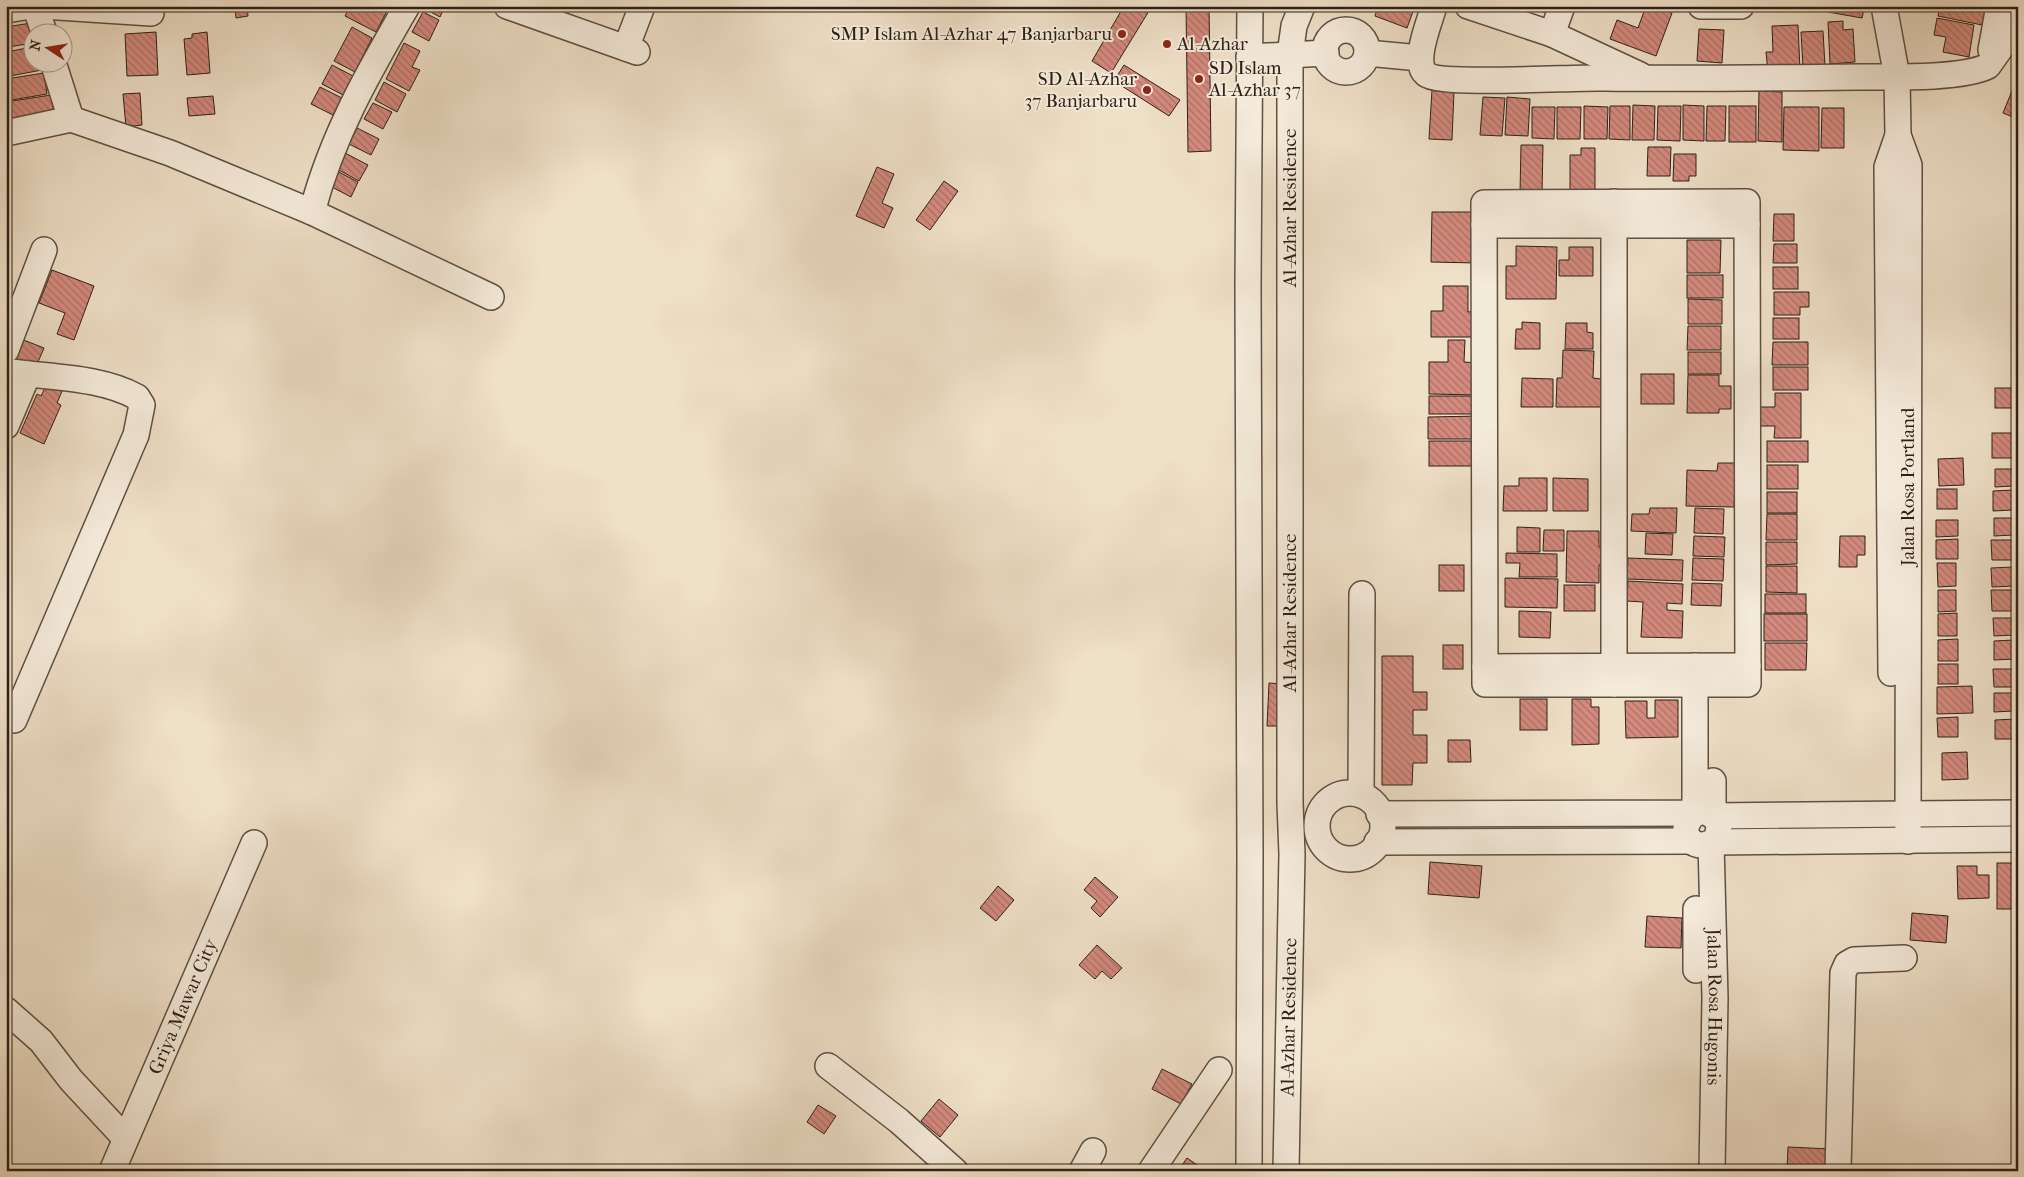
<svg xmlns="http://www.w3.org/2000/svg" width="2024" height="1177" font-family="'IM FELL French Canon',serif">
  <style>
    .building { fill: url(#building-back-hatch); stroke: #2d2017 }
    .lines { fill: none; stroke-linecap: round; stroke-linejoin: round }
    .minor-casing { stroke: #5e5043; stroke-width: 28 }
    .minor { stroke: #f5ebdb; stroke-width: 25 }
    .poi-dot { fill: #8f2418; stroke: #f5ebdb; stroke-width: 2 }
    .labels { text-anchor: middle; dominant-baseline: central; stroke-width: 4; stroke-linejoin: round; paint-order: stroke }
    .poi-label { font-size: 19px; fill: #2d2017; stroke: #f5ebdb; text-anchor: end }
    .street-label { font-size: 19px; fill: #2d2017; stroke: #f5ebdb }
  </style>
  <defs>
    <pattern id="building-back-hatch" width="6" height="6" patternUnits="userSpaceOnUse" patternTransform="scale(1.25)"><rect width="6" height="6" fill="#d48a7e"/><path d="M-1 5l2 2M0 0l6 6M5-1l2 2" fill="none" stroke="#ac7066"/></pattern>
  </defs>
  <rect width="100%" height="100%" fill="#efe0c8"/>
  <filter id="stains"><feTurbulence type="fractalNoise" baseFrequency=".004" numOctaves="4"/><feColorMatrix values="0 0 0 0 .2 0 0 0 0 .09 0 0 0 0 .02 0 0 0 .5 -.17"/></filter>
  <radialGradient id="worn" r=".72"><stop offset=".6" stop-color="#630" stop-opacity="0"/><stop offset="1" stop-color="#630" stop-opacity=".3"/></radialGradient>
  <g class="building">
    <polygon points="235,6 247,6 248,16 236,18"/>
    <polygon points="350,6 378,6 387,11 376,32 345,16"/>
    <polygon points="426,6 445,6 440,17 425,9"/>
    <polygon points="1124,6 1152,6 1111,73 1092,61"/>
    <polygon points="1186,6 1209,6 1211,151 1188,152"/>
    <polygon points="1378,6 1415,6 1407,28 1375,16"/>
    <polygon points="1526,6 1555,6 1552,15"/>
    <polygon points="1646,6 1653,6 1672,13 1656,56 1610,39 1617,20 1638,28"/>
    <polygon points="1829,6 1865,6 1862,18 1828,12"/>
    <polygon points="1940,6 1986,6 1982,25 1938,16"/>
    <polygon points="423,12 439,20 429,41 412,32"/>
    <polygon points="1937,18 1974,25 1969,57 1943,52 1946,37 1934,35"/>
    <polygon points="1843,21 1843,30 1853,29 1855,62 1830,64 1828,22"/>
    <polygon points="31,23 32,43 9,47 6,27"/>
    <polygon points="1798,25 1800,70 1768,72 1766,52 1773,52 1772,26"/>
    <polygon points="352,27 372,38 355,72 334,61"/>
    <polygon points="1699,29 1724,30 1722,63 1697,61"/>
    <polygon points="1823,31 1825,66 1803,67 1801,32"/>
    <polygon points="156,32 158,75 127,76 125,34"/>
    <polygon points="207,32 210,73 187,75 184,39 192,38 192,34"/>
    <polygon points="404,43 420,51 412,67 420,70 409,91 386,79"/>
    <polygon points="32,47 32,62 41,62 42,70 10,76 6,52"/>
    <polygon points="332,65 353,76 343,95 322,84"/>
    <polygon points="1124,65 1180,100 1169,116 1114,81"/>
    <polygon points="44,73 47,94 6,101 6,79"/>
    <polygon points="384,82 406,94 397,112 375,100"/>
    <polygon points="2014,86 2018,88 2018,119 2003,113"/>
    <polygon points="320,87 342,98 333,115 311,104"/>
    <polygon points="1432,90 1454,91 1452,140 1429,139"/>
    <polygon points="1759,91 1782,92 1782,142 1758,141"/>
    <polygon points="140,93 142,125 126,127 123,94"/>
    <polygon points="51,95 54,113 10,129 6,102"/>
    <polygon points="213,96 215,114 189,116 187,98"/>
    <polygon points="1483,97 1505,98 1502,136 1480,135"/>
    <polygon points="1507,97 1530,99 1528,136 1505,135"/>
    <polygon points="373,103 392,112 383,129 364,119"/>
    <polygon points="1633,105 1655,106 1654,140 1632,140"/>
    <polygon points="1683,105 1704,106 1704,141 1683,140"/>
    <polygon points="1584,106 1608,107 1607,139 1584,139"/>
    <polygon points="1610,106 1630,106 1630,140 1609,139"/>
    <polygon points="1658,106 1681,106 1680,141 1657,140"/>
    <polygon points="1707,106 1726,106 1725,141 1706,141"/>
    <rect x="1729" y="106" width="27" height="36"/>
    <polygon points="1532,107 1555,107 1554,139 1532,138"/>
    <polygon points="1557,107 1581,107 1580,139 1557,139"/>
    <polygon points="1784,107 1819,107 1819,151 1783,150"/>
    <polygon points="1822,108 1844,108 1844,148 1821,148"/>
    <polygon points="357,128 379,139 371,155 349,144"/>
    <polygon points="1521,145 1543,145 1542,193 1520,193"/>
    <polygon points="1648,147 1671,147 1670,176 1647,176"/>
    <polygon points="1581,148 1595,148 1595,192 1570,191 1570,155 1581,155"/>
    <polygon points="345,153 368,165 359,181 337,169"/>
    <polygon points="1674,154 1696,154 1696,176 1689,176 1689,181 1673,181"/>
    <polygon points="877,167 894,174 882,203 893,208 884,228 856,216"/>
    <polygon points="335,170 358,182 351,197 328,185"/>
    <polygon points="944,181 958,191 930,230 916,220"/>
    <polygon points="1432,212 1478,212 1477,263 1431,262"/>
    <polygon points="1774,214 1794,214 1794,241 1773,241"/>
    <polygon points="1687,240 1721,240 1720,273 1687,273"/>
    <polygon points="1774,244 1797,244 1797,263 1773,263"/>
    <polygon points="1516,246 1557,247 1556,299 1506,299 1506,266 1516,266"/>
    <polygon points="1569,247 1593,247 1593,276 1559,276 1559,260 1569,260"/>
    <rect x="1773" y="267" width="25" height="22"/>
    <polygon points="52,270 94,286 74,340 57,334 65,313 39,303"/>
    <rect x="1687" y="275" width="36" height="23"/>
    <polygon points="1443,286 1468,286 1468,312 1479,311 1479,337 1431,337 1431,311 1443,311"/>
    <polygon points="1774,292 1809,292 1809,307 1800,307 1800,315 1774,315"/>
    <polygon points="1688,299 1722,300 1722,324 1688,324"/>
    <rect x="1773" y="318" width="26" height="21"/>
    <polygon points="1522,322 1540,323 1540,349 1515,349 1516,329 1522,329"/>
    <polygon points="1566,323 1587,323 1587,332 1593,333 1593,349 1565,349"/>
    <polygon points="1688,326 1721,326 1721,350 1687,350"/>
    <polygon points="21,339 44,348 35,369 13,361"/>
    <polygon points="1448,340 1465,340 1464,362 1478,363 1478,395 1429,394 1429,362 1448,362"/>
    <polygon points="1773,342 1808,342 1808,365 1772,365"/>
    <polygon points="1563,350 1594,351 1593,378 1601,379 1601,407 1556,407 1557,378 1562,378"/>
    <rect x="1688" y="352" width="33" height="22"/>
    <rect x="1773" y="367" width="35" height="23"/>
    <rect x="1641" y="374" width="33" height="30"/>
    <polygon points="1688,375 1719,375 1719,386 1731,386 1731,409 1719,409 1719,413 1687,413"/>
    <polygon points="1522,378 1553,379 1553,407 1521,407"/>
    <polygon points="47,384 62,391 57,403 61,405 44,444 20,433 37,394 41,396"/>
    <rect x="1995" y="388" width="19" height="20"/>
    <polygon points="1775,393 1801,393 1801,438 1774,438 1775,426 1760,426 1760,407 1775,407"/>
    <rect x="1429" y="396" width="49" height="18"/>
    <polygon points="1480,416 1480,439 1428,439 1428,417"/>
    <rect x="1992" y="433" width="22" height="25"/>
    <rect x="1429" y="441" width="50" height="25"/>
    <rect x="1767" y="441" width="41" height="21"/>
    <polygon points="1963,458 1964,485 1939,486 1938,459"/>
    <polygon points="1718,463 1736,463 1734,507 1686,506 1687,470 1717,471"/>
    <rect x="1767" y="465" width="31" height="24"/>
    <polygon points="1995,469 2012,469 2013,486 1995,487"/>
    <polygon points="1519,478 1547,478 1547,511 1503,511 1504,486 1519,486"/>
    <polygon points="1553,478 1588,479 1588,511 1553,511"/>
    <rect x="1937" y="489" width="20" height="20"/>
    <polygon points="2013,490 2013,510 1993,511 1993,491"/>
    <rect x="1767" y="492" width="30" height="21"/>
    <polygon points="1650,508 1677,508 1676,533 1631,531 1632,514 1649,514"/>
    <polygon points="1695,508 1724,509 1723,534 1694,533"/>
    <polygon points="1767,514 1797,514 1797,540 1766,540"/>
    <polygon points="1994,518 2014,518 2014,535 1994,536"/>
    <polygon points="1936,520 1958,520 1958,536 1936,537"/>
    <polygon points="1517,527 1540,528 1540,552 1517,552"/>
    <polygon points="1544,530 1564,530 1564,551 1543,551"/>
    <polygon points="1567,531 1599,531 1599,547 1606,547 1605,566 1599,565 1599,583 1566,582"/>
    <polygon points="1646,533 1673,534 1672,555 1645,554"/>
    <polygon points="1694,536 1725,537 1724,557 1693,556"/>
    <polygon points="1840,536 1865,536 1865,555 1857,555 1857,567 1839,567"/>
    <polygon points="1958,539 1958,559 1936,559 1936,540"/>
    <polygon points="1991,540 2013,540 2014,560 1992,560"/>
    <polygon points="1766,542 1797,542 1797,564 1766,565"/>
    <polygon points="1506,553 1557,554 1557,577 1519,577 1520,563 1506,563"/>
    <polygon points="1628,558 1683,560 1682,581 1627,579"/>
    <polygon points="1693,558 1724,559 1723,581 1692,580"/>
    <polygon points="1937,563 1956,563 1956,586 1938,587"/>
    <rect x="1439" y="565" width="25" height="26"/>
    <polygon points="1766,566 1797,566 1797,593 1766,592"/>
    <polygon points="2013,567 2014,586 1992,587 1991,568"/>
    <polygon points="1505,578 1558,579 1557,608 1505,607"/>
    <polygon points="1628,581 1683,584 1682,604 1667,603 1667,610 1683,611 1682,638 1641,637 1643,602 1627,601"/>
    <polygon points="1692,583 1722,584 1721,606 1691,605"/>
    <rect x="1564" y="585" width="31" height="26"/>
    <polygon points="1938,590 1956,590 1956,611 1938,612"/>
    <polygon points="1991,590 2013,590 2014,611 1992,611"/>
    <rect x="1765" y="594" width="41" height="19"/>
    <polygon points="1519,611 1551,612 1550,638 1519,637"/>
    <polygon points="1957,613 1957,636 1938,636 1938,614"/>
    <rect x="1764" y="614" width="43" height="27"/>
    <polygon points="1993,618 2014,618 2014,635 1994,636"/>
    <polygon points="1958,639 1958,661 1938,661 1938,640"/>
    <polygon points="2014,640 2015,659 1994,660 1994,641"/>
    <polygon points="1765,643 1807,643 1806,670 1765,670"/>
    <rect x="1443" y="645" width="20" height="24"/>
    <polygon points="1382,656 1413,656 1413,692 1427,692 1427,710 1413,710 1413,735 1427,735 1427,763 1413,763 1412,785 1382,785"/>
    <rect x="1938" y="664" width="20" height="20"/>
    <polygon points="1993,669 2014,669 2014,687 1994,687"/>
    <polygon points="1269,683 1283,684 1281,726 1267,726"/>
    <polygon points="1972,686 1973,713 1937,714 1937,687"/>
    <polygon points="1994,693 2013,693 2013,711 1994,712"/>
    <rect x="1520" y="699" width="27" height="31"/>
    <polygon points="1572,699 1591,699 1591,707 1599,707 1599,744 1572,745"/>
    <polygon points="1655,700 1678,700 1678,737 1626,738 1625,701 1647,701 1647,718 1655,718"/>
    <polygon points="1958,717 1958,737 1938,737 1937,718"/>
    <polygon points="2016,719 2016,739 1995,739 1995,720"/>
    <polygon points="1448,740 1470,740 1471,762 1448,762"/>
    <polygon points="1967,752 1968,779 1942,780 1942,753"/>
    <polygon points="1430,862 1482,866 1479,898 1428,894"/>
    <rect x="1997" y="863" width="21" height="46"/>
    <polygon points="1957,866 1977,866 1977,875 1989,875 1989,898 1958,899"/>
    <polygon points="1095,877 1118,897 1100,917 1091,908 1097,901 1084,890"/>
    <polygon points="998,886 1014,900 996,921 980,908"/>
    <polygon points="1912,913 1948,916 1946,943 1910,940"/>
    <polygon points="1647,916 1682,918 1681,948 1645,947"/>
    <polygon points="1097,945 1122,968 1111,979 1102,971 1095,979 1079,965"/>
    <polygon points="1162,1069 1192,1084 1181,1104 1152,1089"/>
    <polygon points="939,1099 958,1115 940,1137 921,1121"/>
    <polygon points="818,1105 836,1116 824,1134 807,1122"/>
    <polygon points="1788,1147 1831,1149 1830,1171 1787,1171"/>
    <polygon points="1187,1158 1206,1171 1178,1171"/>
  </g>
  <g class="lines">
    <defs>
      <g id="minor">
        <polyline points="35,6 44,32"/>
        <polyline points="43,6 151,13"/>
        <polyline points="507,6 637,52"/>
        <path d="M1434,6C1430,21 1412,63 1426,74C1440,86 1576,77 1603,78C1689,79 1775,78 1860,77C1890,77 1963,79 1988,66L2005,42L2018,15"/>
        <polyline points="1468,6 1552,34 1640,75"/>
        <polyline points="1701,6 1741,6"/>
        <polyline points="1884,6 1897,77 1898,135 1909,165 1908,841"/>
        <polyline points="6,10 31,6"/>
        <circle cx="1346" cy="51" r="21"/>
        <polyline points="1552,34 1562,6"/>
        <polyline points="626,48 642,6"/>
        <polyline points="1991,50 1999,6"/>
        <polyline points="1367,53 1420,58"/>
        <polyline points="1249,57 1326,53"/>
        <polyline points="53,62 71,119"/>
        <polyline points="6,133 71,119 170,153 312,212 491,297"/>
        <polyline points="1614,202 1614,684"/>
        <polygon points="1747,202 1748,684 1485,684 1484,203"/>
        <path d="M312,212C332,136 368,73 407,6"/>
        <polyline points="1484,225 1747,225"/>
        <polyline points="6,350 44,250"/>
        <path d="M6,371C49,378 98,376 137,397L142,405L136,435L14,720"/>
        <polyline points="6,426 28,374"/>
        <polyline points="1485,667 1748,666"/>
        <polyline points="1891,673 1887,167 1898,135"/>
        <polyline points="1713,781 1713,816 2018,813"/>
        <circle cx="1350" cy="826" r="33"/>
        <polyline points="1361,795 1362,594"/>
        <polyline points="1379,814 1695,813 1695,666"/>
        <polyline points="1377,842 1691,841"/>
        <path d="M1715,842C1718,833 1722,825 1714,817C1694,799 1673,835 1696,844C1703,847 1708,843 1715,842L2018,839"/>
        <path id="s1" d="M1711,843L1715,998L1712,1171"/>
        <polyline points="1696,909 1696,970"/>
        <polyline points="6,1010 41,1041 71,1080 125,1138"/>
        <polyline points="828,1066 899,1121 955,1171"/>
        <path id="s2" d="M112,1171L254,843"/>
        <polyline points="1082,1171 1093,1151"/>
        <polyline points="1151,1171 1219,1070"/>
        <polyline points="1249,1171 1250,856 1248,286 1250,6"/>
        <path id="s3" d="M1286,1171L1292,854L1290,803V55L1294,26L1302,6"/>
        <polyline points="1838,1171 1843,973 1847,964 1854,960 1904,958"/>
      </g>
    </defs>
    <use href="#minor" class="minor-casing"/>
    <use href="#minor" class="minor"/>
  </g>
  <g class="poi-dot">
    <circle cx="1122" cy="34" r="5"/>
    <circle cx="1167" cy="44" r="5"/>
    <circle cx="1199" cy="79" r="5"/>
    <circle cx="1147" cy="90" r="5"/>
  </g>
  <g class="labels">
    <g class="poi-label">
      <text x="1112" y="34">SMP Islam Al-Azhar 47 Banjarbaru</text>
      <text x="1177" y="44" text-anchor="start">Al-Azhar</text>
      <text x="1209" y="68" text-anchor="start">SD Islam<tspan x="1209" dy="22">Al-Azhar 37</tspan></text>
      <text x="1137" y="79">SD Al-Azhar<tspan x="1137" dy="22">37 Banjarbaru</tspan></text>
    </g>
    <g class="street-label">
      <text transform="translate(1290 208) rotate(-90)">Al-Azhar Residence</text>
      <text transform="translate(1908 487) rotate(-90)">Jalan Rosa Portland</text>
      <text transform="translate(1290 613) rotate(-90)">Al-Azhar Residence</text>
      <text stroke="none"><textPath href="#s2" startOffset="179">Griya Mawar City</textPath></text>
      <text stroke="none"><textPath href="#s1" startOffset="164">Jalan Rosa Hugonis</textPath></text>
      <text stroke="none"><textPath href="#s3" startOffset="154">Al-Azhar Residence</textPath></text>
    </g>
  </g>
  <rect width="2024" height="1177" fill="none" stroke="#efe0c8" stroke-width="25"/>
  <rect x="8" y="8" width="2009" height="1162" fill="none" stroke="#2d2017" stroke-width="2.5"/>
  <rect x="12" y="12" width="1999" height="1152" fill="none" stroke="#2d2017"/>
  <g transform="translate(48 48) rotate(282)"><circle r="24" fill="#f5ebdb" stroke="#a59a8d"/>
  <path d="M0-4L9 19L0 12L-9 19Z" fill="#8f2418"/>
  <text y="-8" font-size="14" font-weight="bold" text-anchor="middle" fill="#2d2017">N</text>
  </g>
  <rect width="100%" height="100%" filter="url(#stains)"/>
  <rect width="100%" height="100%" fill="url(#worn)"/>
</svg>
